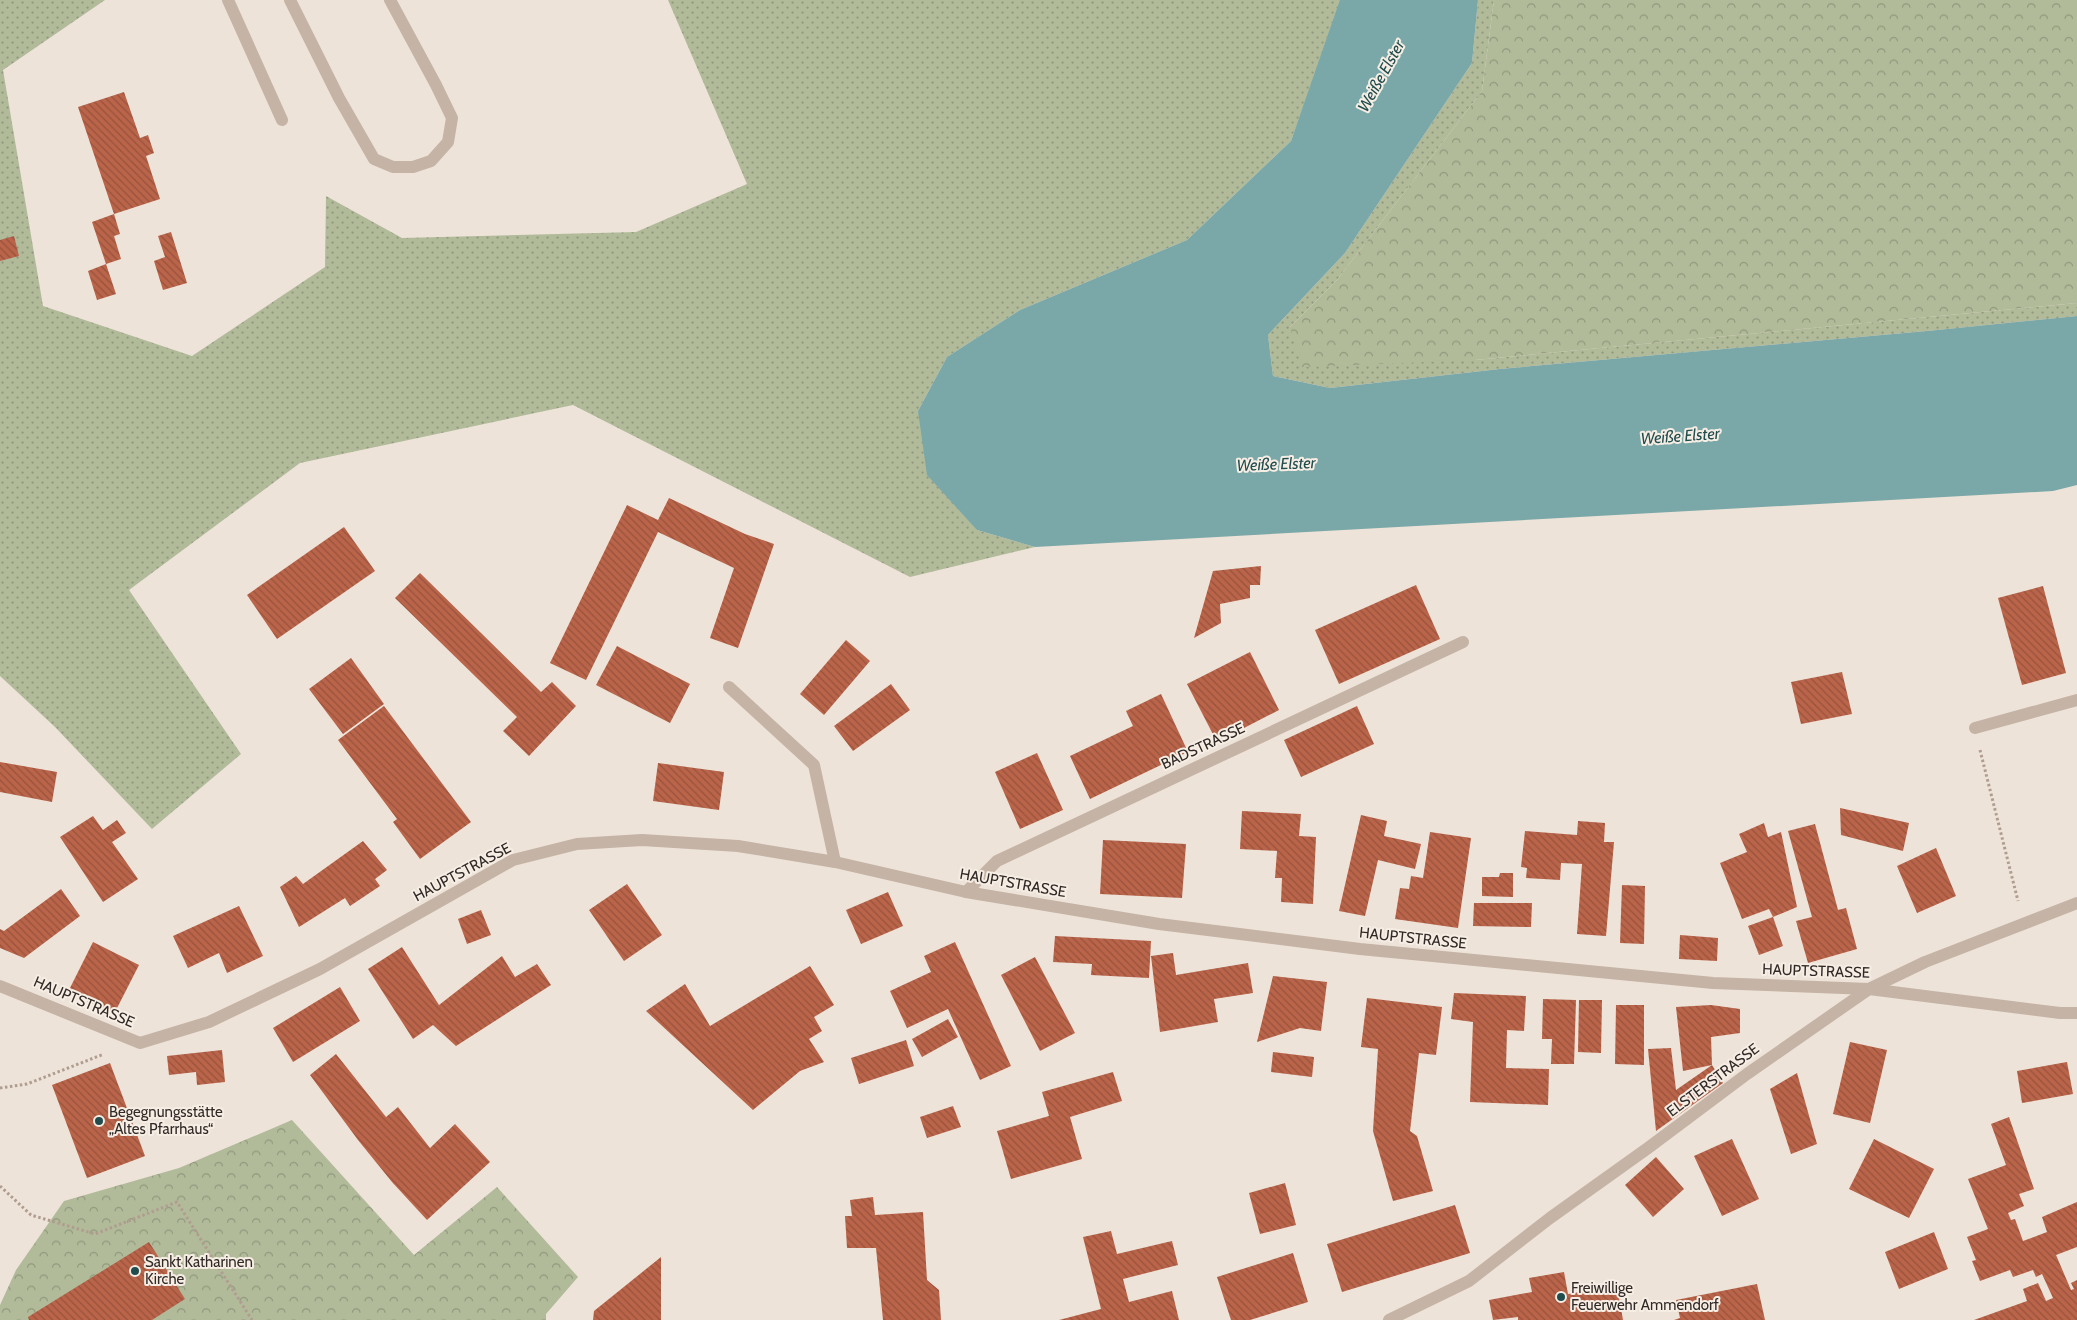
<svg xmlns="http://www.w3.org/2000/svg" width="2077" height="1320" font-family="Cabin,sans-serif">
  <style>
    .grass { fill: url(#grass-dots) }
    .forest { fill: url(#forest-crowns) }
    .water { fill: #7aa7a8 }
    .building { fill: url(#building-back-hatch) }
    .lines { fill: none; stroke-linecap: round; stroke-linejoin: round }
    .path { stroke: #b09d90; stroke-width: 3; stroke-dasharray: 2.5 2.5; stroke-linecap: butt }
    .minor { stroke: #c5b3a6; stroke-width: 12 }
    .poi-dot { fill: #204c4e; stroke: #f6eee4; stroke-width: 2 }
    .labels { text-anchor: middle; dominant-baseline: central; stroke-width: 4; stroke-linejoin: round; paint-order: stroke }
    .street-label { font-size: 15px; fill: #312926; stroke: #f6eee4 }
    .poi-label { font-size: 15px; fill: #312926; stroke: #f6eee4; text-anchor: start }
    .water-label { font-size: 16px; font-style: italic; fill: #204c4e; stroke: #f6eee4 }
  </style>
  <defs>
    <pattern id="grass-dots" width="8" height="8" patternUnits="userSpaceOnUse" patternTransform="scale(1.25)"><rect width="8" height="8" fill="#b1bb9a"/><path d="M2 2h.1M6 6h.1" fill="none" stroke="#91987d" stroke-width="1.8" stroke-linecap="round"/></pattern>
    <pattern id="forest-crowns" width="20" height="18" patternUnits="userSpaceOnUse" patternTransform="scale(1.25)"><rect width="20" height="18" fill="#b1bb9a"/><path d="M2 6a3 3 0 1 1 6 0M12 15a3 3 0 1 1 6 0" fill="none" stroke="#91987d"/></pattern>
    <pattern id="building-back-hatch" width="6" height="6" patternUnits="userSpaceOnUse" patternTransform="scale(1.25)"><rect width="6" height="6" fill="#ba644a"/><path d="M-1 5l2 2M0 0l6 6M5-1l2 2" fill="none" stroke="#98523d"/></pattern>
  </defs>
  <rect width="100%" height="100%" fill="#eee3d8"/>
  <g class="grass">
    <polygon points="0,0 105,0 3,70 43,306 192,356 325,267 326,196 402,238 636,232 747,184 668,0 1340,0 1341,3 1291,141 1187,240 1020,310 947,357 918,411 977,530 1035,547 910,577 573,405 300,463 129,590 241,754 152,829 55,727 0,676"/>
    <polygon points="1478,0 1494,0 1482,91 1337,280 1290,327 1475,360 2077,303 2077,316 1927,331 1500,369 1330,388 1273,376 1268,335 1345,253 1472,63"/>
  </g>
  <g class="forest">
    <polygon points="1494,0 2077,0 2077,303 1475,360 1302,367 1290,327 1337,280 1482,91"/>
    <polygon points="292,1120 414,1255 497,1187 578,1277 546,1314 546,1320 0,1320 0,1305 16,1270 64,1201 179,1168"/>
  </g>
  <polygon class="water" points="1340,0 1478,0 1472,63 1345,253 1268,335 1273,376 1330,388 1500,369 1927,331 2077,316 2077,485 2053,491 1035,547 977,530 927,475 918,411 947,357 1020,310 1187,240 1291,141"/>
  <g class="building">
    <polygon points="124,92 140,138 148,135 154,153 146,156 160,199 114,214 78,107"/>
    <polygon points="114,214 120,234 114,236 121,259 106,264 116,294 97,300 88,271 106,264 92,222"/>
    <polygon points="171,232 187,283 163,290 154,261 165,257 158,236"/>
    <polygon points="14,236 19,256 0,261 0,240"/>
    <polygon points="669,498 745,534 774,544 738,648 710,638 734,568 658,532 586,680 550,663 627,505 658,520"/>
    <polygon points="344,527 375,571 277,639 247,595"/>
    <polygon points="1261,566 1260,585 1250,585 1250,598 1220,604 1221,623 1194,638 1213,571"/>
    <polygon points="420,573 541,692 552,682 576,706 529,756 503,731 517,717 395,598"/>
    <polygon points="1416,585 1440,639 1339,684 1315,630"/>
    <polygon points="2043,586 2066,673 2022,685 1998,598"/>
    <polygon points="846,640 870,661 824,715 800,694"/>
    <polygon points="617,646 690,684 670,723 596,685"/>
    <polygon points="1250,652 1279,710 1217,742 1187,684"/>
    <polygon points="351,658 384,704 343,734 309,689"/>
    <polygon points="1842,672 1852,714 1801,724 1791,682"/>
    <polygon points="891,684 910,710 853,751 834,726"/>
    <polygon points="1161,694 1188,752 1090,799 1070,756 1133,726 1126,711"/>
    <polygon points="384,706 471,822 420,859 393,822 397,819 338,740"/>
    <polygon points="1357,706 1374,744 1301,777 1284,740"/>
    <polygon points="1037,753 1063,810 1020,829 995,772"/>
    <polygon points="0,762 57,772 52,802 0,792"/>
    <polygon points="658,763 724,772 719,810 653,801"/>
    <polygon points="1840,808 1909,823 1903,851 1841,835"/>
    <polygon points="1242,811 1301,814 1299,836 1316,837 1313,904 1281,902 1282,878 1275,878 1277,851 1240,849"/>
    <polygon points="1361,815 1387,821 1384,836 1421,844 1415,869 1378,860 1365,916 1339,911"/>
    <polygon points="93,816 103,830 117,820 126,833 112,842 138,879 103,902 60,837"/>
    <polygon points="1578,821 1605,823 1604,842 1614,842 1606,936 1577,934 1582,864 1561,863 1560,880 1526,878 1527,868 1521,867 1525,831 1577,835"/>
    <polygon points="1764,823 1768,837 1781,832 1797,907 1773,917 1769,909 1742,919 1720,863 1747,852 1739,834"/>
    <polygon points="1815,824 1838,910 1846,908 1857,949 1808,963 1796,921 1812,917 1788,831"/>
    <polygon points="1430,832 1471,838 1458,928 1395,919 1400,888 1409,889 1411,876 1423,878"/>
    <polygon points="1103,840 1186,844 1182,898 1100,894"/>
    <polygon points="363,841 387,870 375,879 380,886 350,906 345,898 299,927 280,887 296,876 303,884"/>
    <polygon points="1936,848 1956,896 1917,913 1897,866"/>
    <polygon points="1500,873 1513,873 1513,897 1482,896 1482,877 1499,877"/>
    <polygon points="627,884 662,935 624,961 589,910"/>
    <polygon points="1622,885 1645,886 1644,944 1620,943"/>
    <polygon points="61,889 80,916 24,958 0,948 0,929 4,931"/>
    <polygon points="888,892 903,926 861,944 846,910"/>
    <polygon points="1474,903 1532,903 1531,927 1473,926"/>
    <polygon points="239,906 263,956 227,973 219,953 188,968 173,936"/>
    <polygon points="481,910 491,935 467,944 458,919"/>
    <polygon points="1773,917 1783,946 1759,955 1748,926"/>
    <polygon points="1680,935 1718,938 1717,961 1679,959"/>
    <polygon points="1055,936 1151,941 1149,978 1091,975 1092,964 1053,962"/>
    <polygon points="93,942 139,965 114,1014 68,992"/>
    <polygon points="955,942 1011,1066 980,1080 948,1009 907,1028 890,991 931,972 924,956"/>
    <polygon points="402,947 439,1005 502,956 515,977 537,964 551,985 456,1046 433,1025 413,1039 368,969"/>
    <polygon points="1173,953 1176,975 1248,963 1253,993 1214,999 1218,1022 1160,1032 1151,956"/>
    <polygon points="1035,957 1075,1033 1040,1051 1001,975"/>
    <polygon points="810,966 834,1005 814,1017 822,1031 809,1039 824,1062 800,1071 753,1110 646,1011 685,984 710,1026"/>
    <polygon points="1273,976 1327,982 1321,1031 1300,1028 1257,1042"/>
    <polygon points="340,987 360,1021 293,1062 273,1028"/>
    <polygon points="1454,993 1526,996 1524,1031 1507,1030 1506,1068 1549,1069 1548,1105 1470,1102 1473,1022 1451,1019"/>
    <polygon points="1367,998 1442,1007 1436,1055 1419,1053 1410,1131 1417,1136 1433,1191 1393,1201 1373,1131 1378,1049 1361,1047"/>
    <polygon points="1543,999 1576,1000 1574,1064 1551,1064 1552,1039 1542,1039"/>
    <polygon points="1579,1000 1602,1000 1601,1053 1578,1052"/>
    <polygon points="1616,1005 1644,1005 1644,1065 1615,1064"/>
    <polygon points="1711,1005 1740,1009 1740,1033 1711,1037 1712,1065 1723,1083 1656,1131 1648,1049 1671,1048 1676,1090 1712,1065 1683,1071 1676,1007"/>
    <polygon points="948,1019 958,1037 922,1057 912,1039"/>
    <polygon points="906,1040 914,1066 859,1084 851,1058"/>
    <polygon points="1850,1042 1887,1050 1870,1123 1833,1114"/>
    <polygon points="222,1050 225,1082 197,1085 196,1072 169,1075 167,1056"/>
    <polygon points="1273,1052 1314,1057 1312,1077 1271,1072"/>
    <polygon points="336,1054 386,1117 398,1107 430,1148 455,1124 490,1162 427,1220 392,1182 358,1140 310,1075"/>
    <polygon points="2067,1062 2073,1094 2022,1103 2017,1071"/>
    <polygon points="110,1063 145,1156 87,1178 52,1085"/>
    <polygon points="1113,1072 1122,1101 1070,1117 1082,1159 1011,1179 997,1131 1049,1116 1042,1092"/>
    <polygon points="1797,1073 1817,1144 1791,1154 1770,1089"/>
    <polygon points="953,1106 961,1127 927,1138 920,1117"/>
    <polygon points="2009,1117 2034,1189 2019,1194 2024,1206 2008,1213 2011,1220 2015,1219 2023,1241 2047,1232 2042,1217 2077,1202 2077,1247 2056,1255 2071,1290 2074,1289 2071,1283 2077,1280 2077,1320 1974,1320 2027,1301 2023,1289 2038,1283 2046,1301 2053,1298 2042,1274 2036,1277 2033,1270 2013,1277 2010,1270 1980,1281 1972,1261 1976,1260 1967,1237 1988,1229 1968,1179 2006,1165 1991,1124"/>
    <polygon points="1732,1139 1759,1199 1722,1216 1694,1156"/>
    <polygon points="1874,1139 1934,1169 1909,1218 1849,1189"/>
    <polygon points="1656,1157 1684,1189 1653,1217 1625,1185"/>
    <polygon points="1285,1183 1296,1225 1260,1234 1249,1193"/>
    <polygon points="873,1197 875,1215 923,1212 927,1280 939,1290 941,1320 883,1320 876,1248 847,1248 845,1216 852,1216 850,1200"/>
    <polygon points="1455,1205 1470,1253 1342,1292 1327,1244"/>
    <polygon points="1111,1231 1117,1254 1172,1241 1178,1265 1123,1279 1129,1302 1172,1291 1179,1320 1059,1320 1101,1309 1083,1237"/>
    <polygon points="1934,1232 1948,1269 1899,1289 1885,1252"/>
    <polygon points="149,1242 185,1299 152,1320 29,1320 28,1317"/>
    <polygon points="1293,1253 1308,1302 1250,1320 1231,1320 1217,1277"/>
    <polygon points="661,1257 661,1320 593,1320 594,1311"/>
    <polygon points="1564,1272 1568,1294 1617,1286 1623,1320 1518,1320 1518,1317 1493,1320 1489,1300 1532,1292 1529,1278"/>
    <polygon points="1757,1284 1765,1320 1674,1320 1680,1318 1676,1300"/>
  </g>
  <g class="lines">
    <g class="path">
      <polyline points="1980,750 2018,901"/>
      <polyline points="0,1088 27,1084 104,1054"/>
      <polyline points="0,1186 31,1215 95,1234 177,1202 252,1320"/>
    </g>
    <g class="minor">
      <polyline points="228,0 282,120"/>
      <polyline points="290,0 339,98 374,159 393,167 413,167 431,161 448,142 452,118 436,85 390,0"/>
      <polyline points="729,687 814,765 835,862"/>
      <polyline points="1975,728 2077,700"/>
      <polyline points="966,892 997,861 1463,642"/>
      <polyline points="0,986 140,1043 209,1022 320,969 513,860 577,844 642,840 738,846 835,862 966,892 1159,924 1360,949 1713,983 1869,989 2060,1013 2077,1013"/>
      <polyline points="1389,1320 1469,1281 1550,1218 1648,1148 1747,1074 1869,989 1925,962 2077,903"/>
    </g>
  </g>
  <g class="poi-dot">
    <circle cx="99" cy="1121" r="5"/>
    <circle cx="135" cy="1271" r="5"/>
    <circle cx="1561" cy="1297" r="5"/>
  </g>
  <g class="labels">
    <g class="street-label">
      <text transform="translate(1203 746) rotate(-25)">BADSTRASSE</text>
      <text transform="translate(462 872) rotate(-28)">HAUPTSTRASSE</text>
      <text transform="translate(1013 883) rotate(10)">HAUPTSTRASSE</text>
      <text transform="translate(1413 938) rotate(6)">HAUPTSTRASSE</text>
      <text transform="translate(1816 971) rotate(2)">HAUPTSTRASSE</text>
      <text transform="translate(84 1002) rotate(23)">HAUPTSTRASSE</text>
      <text transform="translate(1713 1080) rotate(-37)">ELSTERSTRASSE</text>
    </g>
    <g class="poi-label">
      <text x="109" y="1112">Begegnungsstätte<tspan x="109" dy="17">„Altes Pfarrhaus“</tspan></text>
      <text x="145" y="1262">Sankt Katharinen<tspan x="145" dy="17">Kirche</tspan></text>
      <text x="1571" y="1288">Freiwillige<tspan x="1571" dy="17">Feuerwehr Ammendorf</tspan></text>
    </g>
    <g class="water-label">
      <text transform="translate(1381 76) rotate(-61)">Weiße Elster</text>
      <text transform="translate(1680 436) rotate(-4)">Weiße Elster</text>
      <text transform="translate(1276 464) rotate(-2)">Weiße Elster</text>
    </g>
  </g>
</svg>
